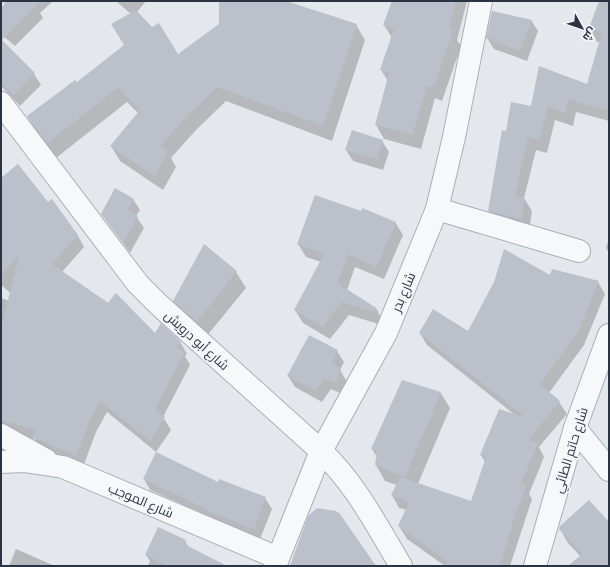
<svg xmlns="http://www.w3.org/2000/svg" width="610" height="567" font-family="Barlow,Cairo,sans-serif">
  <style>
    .shadow { fill: #0003 }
    .building { fill: #bbc0ca }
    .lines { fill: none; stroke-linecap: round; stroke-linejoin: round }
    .street-casing { stroke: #a9aeb7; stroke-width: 24 }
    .street { stroke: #f7f8fa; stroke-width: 22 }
    .labels { text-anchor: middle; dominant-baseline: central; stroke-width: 3.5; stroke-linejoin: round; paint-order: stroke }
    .street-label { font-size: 13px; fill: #2b3445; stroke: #f4f6f9 }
  </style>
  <rect width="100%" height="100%" fill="#e4e7ec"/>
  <g class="shadow">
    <polygon points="7,1 53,1 40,13 43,18 15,46 1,34 1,11"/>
    <polygon points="116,1 146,1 137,12 178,56 220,24 220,1 283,1 356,25 365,40 332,141 226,101 196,130 171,158 176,167 163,190 120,161 111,146 138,113 127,102 56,158 37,132 28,117 77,83 125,45 131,14"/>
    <polygon points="392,1 467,1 457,40 461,46 442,101 435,98 421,149 384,139 376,125 388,81 381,70 392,38 384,25"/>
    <polygon points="601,1 609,1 609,121 576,112 573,126 555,120 547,153 536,150 524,198 532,211 529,232 497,224 489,211 506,132 531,107 587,85 600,42 597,42 590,28"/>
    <polygon points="531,20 538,31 527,61 494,49 487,38"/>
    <polygon points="4,43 34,74 41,85 20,106 1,86 1,46"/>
    <polygon points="382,141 389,152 383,170 353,161 346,150"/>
    <polygon points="1,180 48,203 52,201 78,236 84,247 62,272 156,335 180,342 187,354 185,356 190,365 163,417 171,430 156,452 107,412 96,432 83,467 40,448 35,439 1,430 1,298 27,307 1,285"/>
    <polygon points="133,199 140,210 136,216 144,228 130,253 102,214"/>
    <polygon points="361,212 395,222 403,235 384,279 355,267 347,290 376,308 383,321 382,325 349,315 330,339 303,323 295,310 321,262 306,257 298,244"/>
    <polygon points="609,238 609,253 606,248"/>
    <polygon points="205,245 236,272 246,288 206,337 184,317 174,301"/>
    <polygon points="551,277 598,282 605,294 584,345 549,393 559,402 567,414 539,447 544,457 529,494 532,499 510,566 445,566 407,539 399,526 407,510 399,508 392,495 397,485 385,481 376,465 377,457 372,449 440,392 450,408 418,484 471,502 485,462 481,455 515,415 427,345 420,333 468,332"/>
    <polygon points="337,351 344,362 340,370 347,382 342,394 331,389 322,402 295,387 288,376"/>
    <polygon points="144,479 219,483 265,498 272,509 260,539 150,490"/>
    <polygon points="609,523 609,566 570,566 581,557 568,543 560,529"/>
    <polygon points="185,541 189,548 213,566 148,566 150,561 146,555"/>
    <polygon points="16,549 55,566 9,566"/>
  </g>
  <g class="building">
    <polygon points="6,1 41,1 2,40 35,73 14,95 1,83 1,9"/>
    <polygon points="219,1 286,1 357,24 323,126 217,87 188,115 160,146 168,151 155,176 110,146 140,110 118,88 47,143 27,116 75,80 77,82 124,45 111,24 136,10 152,27 159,23 178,54 219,24"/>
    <polygon points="392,1 456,1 449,28 453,31 434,87 427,85 413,135 375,125 389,73 380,70 394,29 383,25"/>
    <polygon points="599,1 609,1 609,111 568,99 565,113 548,107 539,140 528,137 515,196 524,197 522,219 488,211 502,130 506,131 511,102 531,106 539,66 587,84 602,32 589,28"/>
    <polygon points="492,11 532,20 520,51 486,38"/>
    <polygon points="352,130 383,140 377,159 345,150"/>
    <polygon points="18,164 48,202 52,199 78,235 52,264 108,303 116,293 155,333 161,323 181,342 177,347 185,352 155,409 165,417 150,441 100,401 90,420 76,456 33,437 36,430 1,420 1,329 19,255 1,276 1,178"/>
    <polygon points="115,188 134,199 127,210 138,216 123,243 101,214"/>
    <polygon points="315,195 361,211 362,208 396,222 377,267 348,254 337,283 376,308 374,312 341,302 323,327 294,310 324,254 297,244"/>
    <polygon points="204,244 237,271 197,322 173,301"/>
    <polygon points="504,249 550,275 552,269 599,281 578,332 540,384 560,401 528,440 538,443 521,484 526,486 515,515 500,566 445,566 447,561 398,526 409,502 391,495 400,477 471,501 486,457 480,455 499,409 525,417 419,333 433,309 468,331 494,282"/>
    <polygon points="309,335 338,350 332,363 341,370 336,383 324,379 316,391 287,376"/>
    <polygon points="402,380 441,392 405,477 375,465 377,452 371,449"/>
    <polygon points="156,452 218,482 219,479 266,497 254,529 207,511 208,510 143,479"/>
    <polygon points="589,500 609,522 609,566 568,566 582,554 559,529 560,526"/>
    <polygon points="317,508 336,511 340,514 376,566 290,566 308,516"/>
    <polygon points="158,527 186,540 184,544 227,566 167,566 145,555"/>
  </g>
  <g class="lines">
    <defs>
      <g id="street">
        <path d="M1,103L138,284L158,304L321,451C355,483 377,526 401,566"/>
        <polyline points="437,209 579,251"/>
        <polyline points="575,428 609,470"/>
        <polyline points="1,435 46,460"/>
        <polyline points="1,462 24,461 63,467 278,558"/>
        <polyline points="275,566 321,451 386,333 437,209 454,137 481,1"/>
        <polyline points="535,566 575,428 609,335"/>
      </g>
    </defs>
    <use href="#street" class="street-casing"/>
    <use href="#street" class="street"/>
  </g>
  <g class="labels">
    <g class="street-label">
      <text transform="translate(403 292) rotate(-67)">شارع بدر</text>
      <text transform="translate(197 340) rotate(42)">شارع أبو درويش</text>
      <text transform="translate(570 450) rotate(-73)">شارع حاتم الطائي</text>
      <text transform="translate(141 500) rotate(23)">شارع الموجب</text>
    </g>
  </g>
  <rect width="610" height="567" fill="none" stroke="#2b3445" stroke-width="4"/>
  <g transform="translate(582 28) rotate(130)" stroke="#f4f6f9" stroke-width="3" paint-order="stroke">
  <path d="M0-3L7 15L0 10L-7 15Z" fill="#2b3445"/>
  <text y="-6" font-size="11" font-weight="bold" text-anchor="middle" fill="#2b3445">ش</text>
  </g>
</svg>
